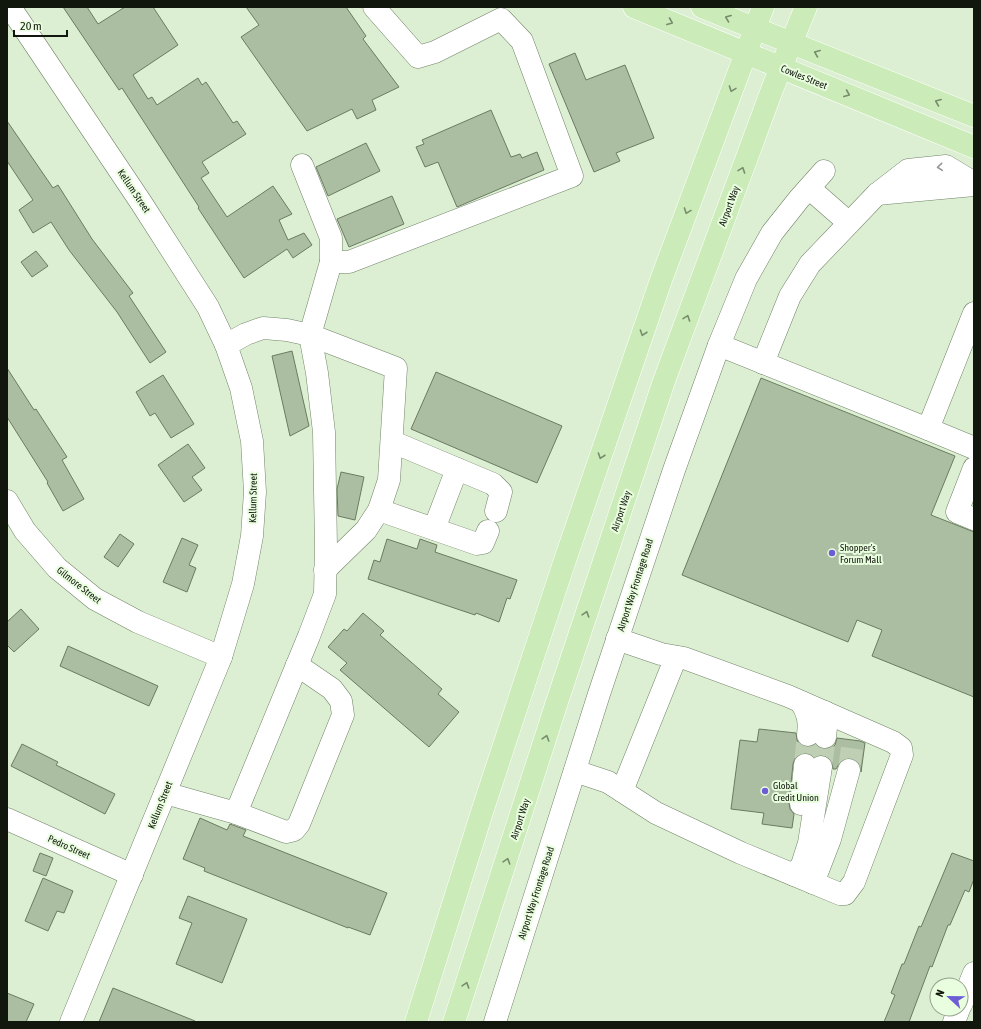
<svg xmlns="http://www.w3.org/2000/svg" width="981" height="1029" font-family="'Asap Condensed',sans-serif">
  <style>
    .building { fill: #acbea2; stroke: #6b7b61 }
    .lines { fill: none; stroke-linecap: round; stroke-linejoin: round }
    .minor-tunnel { stroke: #becfb4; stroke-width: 22; stroke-dasharray: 22 11; stroke-linecap: butt }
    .minor-casing { stroke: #728469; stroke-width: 23 }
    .major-casing { stroke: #fff; stroke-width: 23 }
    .minor { stroke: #fff; stroke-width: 22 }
    .major { stroke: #cbebb9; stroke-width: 22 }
    .oneway { stroke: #778c6c }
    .oneway2 { stroke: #949792 }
    .poi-dot { fill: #6c5dd7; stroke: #e9fddf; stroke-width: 1.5 }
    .labels { text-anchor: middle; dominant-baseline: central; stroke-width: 4; stroke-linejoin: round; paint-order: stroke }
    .street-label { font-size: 10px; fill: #11170d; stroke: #e9fddf }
    .poi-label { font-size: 10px; fill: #11170d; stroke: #e9fddf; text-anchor: start }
  </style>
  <rect width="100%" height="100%" fill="#dcefd2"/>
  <g class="building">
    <polygon points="63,7 87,7 98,24 125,7 153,7 178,45 133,75 148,99 152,97 157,105 198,78 202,85 206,82 233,123 237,121 246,134 202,162 209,173 201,178 227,217 273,186 292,214 279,220 288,240 304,233 312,245 293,258 287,249 244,278 198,208 199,207 122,88 119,90"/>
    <polygon points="246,7 346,7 366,36 363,39 399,87 372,100 376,110 357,119 352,109 307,131 241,37 259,25"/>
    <polygon points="575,53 586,80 625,65 654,138 616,153 620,161 594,172 549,64"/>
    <polygon points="491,110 511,157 520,154 522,158 537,152 544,170 457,207 438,162 425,167 416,147 424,144 422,140"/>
    <polygon points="7,121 53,188 58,185 92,239 133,293 129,296 166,352 150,363 117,312 69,250 51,222 33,233 19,210 33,200 7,161"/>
    <polygon points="366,143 380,171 328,196 316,167"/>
    <polygon points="392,196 404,224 349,247 337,219"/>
    <polygon points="36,251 48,266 32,277 21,262"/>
    <polygon points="292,351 309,426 290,436 272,356"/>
    <polygon points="7,368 34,410 36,409 67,457 62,460 84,499 63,511 47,483 48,482 7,417"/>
    <polygon points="436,372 562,426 537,483 411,429"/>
    <polygon points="163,375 194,424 171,438 155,413 150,416 136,392"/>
    <polygon points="761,378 955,456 931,515 974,532 974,697 872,656 882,630 857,620 848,642 682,575"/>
    <polygon points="188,444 205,468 192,477 202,490 184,502 158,465"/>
    <polygon points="341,472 364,477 355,520 338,516 337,489"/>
    <polygon points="120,534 134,544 118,567 104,557"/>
    <polygon points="182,538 198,545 189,565 196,568 187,592 163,582"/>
    <polygon points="387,539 417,549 420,539 437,545 435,552 517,580 510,599 507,598 499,622 476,613 475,615 368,579 374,560 380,562"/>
    <polygon points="21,609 39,629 14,652 7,645 7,622"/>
    <polygon points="363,613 384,631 380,635 442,689 438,694 459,712 429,747 340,670 347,663 328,647 344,629 347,631"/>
    <polygon points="68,646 158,686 149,706 60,666"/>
    <polygon points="759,729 796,733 797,740 800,745 806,747 813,747 816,745 818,747 823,749 830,749 835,745 837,738 860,741 865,743 861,772 861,766 858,762 853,758 846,758 841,761 836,769 833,769 832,762 829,758 823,755 817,755 814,757 807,753 800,754 795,758 793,764 789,803 790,809 794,814 792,828 762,824 764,813 731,809 740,740 757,742"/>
    <polygon points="22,744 58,762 56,765 115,794 105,814 11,766"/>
    <polygon points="200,818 227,830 230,824 246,830 243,836 387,893 370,935 348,927 348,928 204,871 205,868 183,859"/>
    <polygon points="40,853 53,858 46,876 33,871"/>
    <polygon points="952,853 974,861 974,879 969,892 965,890 950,925 948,925 932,967 930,966 909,1022 884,1022 895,995 891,993 902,964 904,964 919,926 921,927"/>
    <polygon points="43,878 73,891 64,913 57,911 48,931 25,921"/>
    <polygon points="188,896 247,919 222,983 176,964 192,923 179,918"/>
    <polygon points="113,988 195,1021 195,1022 99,1022"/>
    <polygon points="7,993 34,1004 26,1022 7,1022"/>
  </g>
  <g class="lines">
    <g class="minor-tunnel">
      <polyline points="805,765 808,735"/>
      <polyline points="821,767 825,737"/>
      <polyline points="849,770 853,740"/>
    </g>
    <defs>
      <g id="minor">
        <polyline points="10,7 142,204 208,307 226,345 241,388 252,441 255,492 252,536 243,584 221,657 71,1022"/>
        <polyline points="809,188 849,223"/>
        <polyline points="877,194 974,185"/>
        <polyline points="331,262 349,262 572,176 522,41 501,19 435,52 418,57 374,7"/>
        <polyline points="974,313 928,429 974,448"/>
        <polyline points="226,345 246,334 263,328 287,330 310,335 396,368 389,480 379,510 366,530 325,570"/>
        <polyline points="719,345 928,429"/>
        <polyline points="763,363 790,296 810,264 877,194 908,170 946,166 974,183"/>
        <polyline points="393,442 493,484 501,492 496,511"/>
        <polyline points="974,468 957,512 974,519"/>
        <polyline points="7,501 25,531 57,568 95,599 138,622 221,657"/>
        <polyline points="379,510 477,544 483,543 488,531"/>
        <polyline points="434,529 457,469"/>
        <path d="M801,702C808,713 810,722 808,735"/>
        <polyline points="825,737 827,718 825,712"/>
        <polyline points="575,771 608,782 656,813 741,853 840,894 845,894 854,882 902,755 901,748 893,742 788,696 684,658 661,654 617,639"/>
        <polyline points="622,791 676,657"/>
        <polyline points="165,793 236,813 309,636 325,594 326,547 324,432 317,373 310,335 331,262 331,238 302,165"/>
        <polyline points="801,804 805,765"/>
        <polyline points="236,813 286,832 294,830 299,824 343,715 341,701 332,689 297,665"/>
        <polyline points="7,819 132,875"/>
        <polyline points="794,875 802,865 809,843 821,767"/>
        <polyline points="813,883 830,839 849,770"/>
        <polyline points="961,1005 974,973"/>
        <polyline points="495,1022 599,694 674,470 719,345 746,279 772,233 799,199 824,171"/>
        <polyline points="954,1022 959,1009"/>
      </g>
      <g id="major">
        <polyline points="634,7 974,147"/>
        <polyline points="702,7 974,116"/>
        <polyline points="416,1022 482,812 563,566 661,280 763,7"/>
        <polyline points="454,1022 556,705 664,381 773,87 806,7"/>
      </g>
    </defs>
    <use href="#minor" class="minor-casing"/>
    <use href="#major" class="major-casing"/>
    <use href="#minor" class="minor"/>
    <use href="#major" class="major"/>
  </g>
  <defs><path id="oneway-chevron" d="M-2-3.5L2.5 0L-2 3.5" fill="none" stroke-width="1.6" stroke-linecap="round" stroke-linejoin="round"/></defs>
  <g class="oneway">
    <use href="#oneway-chevron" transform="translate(728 18) rotate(-159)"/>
    <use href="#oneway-chevron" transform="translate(670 22) rotate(22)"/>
    <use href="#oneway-chevron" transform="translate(817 53) rotate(-158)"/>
    <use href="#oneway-chevron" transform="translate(732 89) rotate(110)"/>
    <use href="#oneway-chevron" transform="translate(847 94) rotate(23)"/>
    <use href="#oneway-chevron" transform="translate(938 102) rotate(-158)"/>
    <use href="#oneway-chevron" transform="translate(742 170) rotate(-70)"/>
    <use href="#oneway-chevron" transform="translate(687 211) rotate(110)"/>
    <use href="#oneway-chevron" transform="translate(687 318) rotate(-70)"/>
    <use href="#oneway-chevron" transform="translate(643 333) rotate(109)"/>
    <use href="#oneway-chevron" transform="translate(601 456) rotate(109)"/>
    <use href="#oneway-chevron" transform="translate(586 614) rotate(-72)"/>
    <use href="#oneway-chevron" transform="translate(546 738) rotate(-73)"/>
    <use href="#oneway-chevron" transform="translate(507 861) rotate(-72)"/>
    <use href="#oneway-chevron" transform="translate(466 985) rotate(-72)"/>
  </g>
  <use class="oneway2" href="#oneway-chevron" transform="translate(940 167) rotate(175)"/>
  <g class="poi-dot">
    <circle cx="832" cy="553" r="4"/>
    <circle cx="765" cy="791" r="4"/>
  </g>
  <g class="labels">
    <g class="street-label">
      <text transform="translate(804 77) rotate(22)">Cowles Street</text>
      <text transform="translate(134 191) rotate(56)">Kellum Street</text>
      <text transform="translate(729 206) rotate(-70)">Airport Way</text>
      <text transform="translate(253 498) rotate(-89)">Kellum Street</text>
      <text transform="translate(621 511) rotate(-71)">Airport Way</text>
      <text transform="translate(79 585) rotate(38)">Gilmore Street</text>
      <text transform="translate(635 585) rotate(-72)">Airport Way Frontage Road</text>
      <text transform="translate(160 805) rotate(-68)">Kellum Street</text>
      <text transform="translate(520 819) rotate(-72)">Airport Way</text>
      <text transform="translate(69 847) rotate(24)">Pedro Street</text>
      <text transform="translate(536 893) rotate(-72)">Airport Way Frontage Road</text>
    </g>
    <g class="poi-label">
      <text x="840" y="547">Shopper's<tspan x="840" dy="12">Forum Mall</tspan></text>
      <text x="773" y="785">Global<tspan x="773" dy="12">Credit Union</tspan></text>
    </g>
  </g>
  <rect width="981" height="1029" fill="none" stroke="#11170d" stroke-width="16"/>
  <g transform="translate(949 997) rotate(292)"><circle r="19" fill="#e9fddf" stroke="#93a18b"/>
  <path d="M0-3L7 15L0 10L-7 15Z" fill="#6c5dd7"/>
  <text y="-6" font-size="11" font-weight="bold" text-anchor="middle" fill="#11170d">N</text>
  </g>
  <path d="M14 30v6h53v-6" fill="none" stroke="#11170d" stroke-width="2"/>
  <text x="20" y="30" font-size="12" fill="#11170d" stroke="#e9fddf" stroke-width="3" paint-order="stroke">20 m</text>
</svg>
